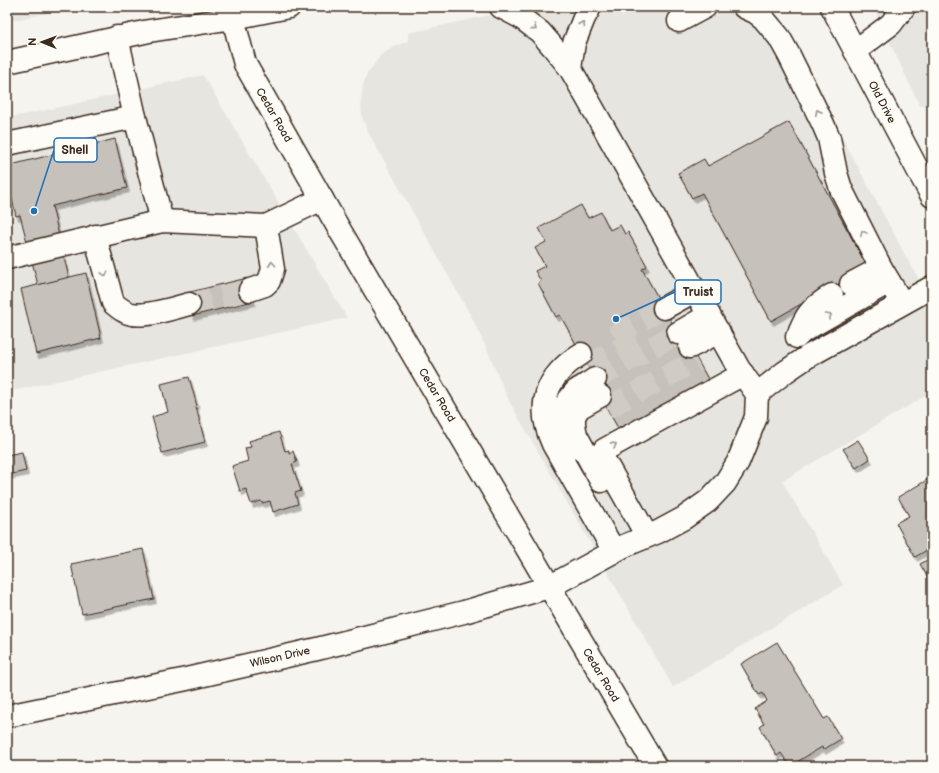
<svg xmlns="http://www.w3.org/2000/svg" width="939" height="773" font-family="'Balsamiq Sans',sans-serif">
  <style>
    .built { fill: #e7e5df }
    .building { fill: #c7c1bb; stroke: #3b2a1e; filter: url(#shadow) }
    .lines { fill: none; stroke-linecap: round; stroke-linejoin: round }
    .minor-tunnel { stroke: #d0ccc4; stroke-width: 22; stroke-dasharray: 22 11; stroke-linecap: butt }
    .minor-casing { stroke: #3b2a1e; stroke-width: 25 }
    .major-casing { stroke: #3b2a1e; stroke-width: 25 }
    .minor { stroke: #fdfcf7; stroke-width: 22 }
    .major { stroke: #fdfcf7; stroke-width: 22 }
    .oneway { stroke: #9c938a }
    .labels { text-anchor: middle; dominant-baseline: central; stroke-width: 3; stroke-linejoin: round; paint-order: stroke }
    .street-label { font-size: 11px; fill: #3b2a1e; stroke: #fdfcf7 }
    .leader { fill: none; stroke: #1f6fb2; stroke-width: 1.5 }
    .callout-dot { fill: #1f6fb2; stroke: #fdfcf7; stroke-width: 1.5 }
    .callout { fill: #fdfcf7; stroke: #1f6fb2; stroke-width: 1.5 }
    .callout-label { font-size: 12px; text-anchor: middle; font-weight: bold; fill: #3b2a1e }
  </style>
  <defs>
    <filter id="shadow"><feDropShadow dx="2.5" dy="4.5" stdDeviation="0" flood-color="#0004"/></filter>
  </defs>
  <rect width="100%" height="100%" fill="#f5f4ee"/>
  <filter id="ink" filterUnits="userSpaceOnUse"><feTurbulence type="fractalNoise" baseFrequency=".025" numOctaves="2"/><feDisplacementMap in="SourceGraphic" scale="8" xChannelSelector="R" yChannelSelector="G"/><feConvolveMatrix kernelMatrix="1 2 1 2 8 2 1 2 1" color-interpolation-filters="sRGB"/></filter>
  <g filter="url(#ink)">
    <g class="built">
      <polygon points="7,7 75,7 7,22"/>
      <polygon points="527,7 772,7 909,262 932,302 932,392 782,481 843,585 673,687 509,401 485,345 472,318 368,132 362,117 361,102 363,86 367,74 381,55 396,46 408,41 408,33"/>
      <polygon points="873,7 932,7 932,105 920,106"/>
      <polygon points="203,75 347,318 7,392 7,118 56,108"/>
    </g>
    <g class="building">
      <polygon points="789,122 868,268 835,308 826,290 771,321 702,193 692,198 678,173 704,159 708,166"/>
      <polygon points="115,139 127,188 52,206 69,278 38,285 20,215 16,216 7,178 7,166"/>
      <polygon points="581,205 588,218 601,212 610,230 620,225 625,234 628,232 647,266 642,269 686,348 689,345 708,379 705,381 709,389 625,435 620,426 618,428 600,396 603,393 560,315 556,317 538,283 541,281 535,271 545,266 535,248 546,242 539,228"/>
      <polygon points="86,273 101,338 36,354 21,289"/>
      <polygon points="247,278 253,301 192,316 186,293"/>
      <polygon points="189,377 197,406 196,407 205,442 162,453 152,417 168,412 161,384"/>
      <polygon points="279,432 285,451 289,450 289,453 293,451 297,462 292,464 301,491 295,493 298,504 273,512 270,501 262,503 261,501 251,504 246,489 240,491 232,466 248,461 245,448 251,447 249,441"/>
      <polygon points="858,440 870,459 856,468 843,449"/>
      <polygon points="22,452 26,471 7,475 7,455"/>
      <polygon points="932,477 932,553 929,549 915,557 896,523 909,516 898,497"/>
      <polygon points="143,549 154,599 82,614 71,564"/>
      <polygon points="932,557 932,582 931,583 920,564"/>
      <polygon points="777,642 824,719 828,717 841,739 823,750 822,747 790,766 781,753 777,756 760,727 764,724 755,709 767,701 763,693 759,695 741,664"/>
    </g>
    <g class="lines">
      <g class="minor-tunnel">
        <polyline points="189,304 250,290"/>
        <polyline points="614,336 664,308"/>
        <polyline points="588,366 641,337"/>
        <polyline points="595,379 678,333"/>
        <polyline points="607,408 697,360"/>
      </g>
      <defs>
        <g id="minor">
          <polyline points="744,7 755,12 763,18 779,37 789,55 823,124 829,138 836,173 841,189 881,268 902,303"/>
          <polyline points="832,7 920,174 932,196"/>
          <polyline points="679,21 705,7"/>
          <polyline points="117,37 135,117"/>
          <polyline points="855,51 891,24 904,7"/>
          <polyline points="570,68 574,43 584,18 590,7"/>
          <polyline points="7,144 135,117 162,221"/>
          <path d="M95,236L113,303C119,308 125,313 132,314C146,317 175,308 189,304"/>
          <polyline points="7,258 162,221 266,226 322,199"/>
          <polyline points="851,284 881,268"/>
          <polyline points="250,290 265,285 269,281 273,269 266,226"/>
          <polyline points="664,308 696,290"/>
          <path d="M800,330C808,311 815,306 832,295"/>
          <polyline points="678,333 709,315"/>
          <polyline points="797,337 802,332 810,327 889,282"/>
          <polyline points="690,347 719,332"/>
          <path d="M581,354C546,376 535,405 553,444L614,551"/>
          <polyline points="757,394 785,372 807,357 932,287"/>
          <polyline points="600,396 579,408 574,416 574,425 576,435 601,481"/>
          <path d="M569,449C561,433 558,417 568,401C571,397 573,394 576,391C582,387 589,383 595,379"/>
          <path d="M647,536L604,460C602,456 602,453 604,450L743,374"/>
          <polyline points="7,716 182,680 317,649 464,612 549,587 624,546 658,532 684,518 708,501 725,483 738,462 756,417 757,394 739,369 613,144 570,68 553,47 540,32 520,17 501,7"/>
        </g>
        <g id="major">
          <polyline points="233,18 245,64 338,227 655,766"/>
          <polyline points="7,62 149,31 233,18 289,7"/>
        </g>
      </defs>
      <use href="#minor" class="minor-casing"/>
      <use href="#major" class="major-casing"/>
      <use href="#minor" class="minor"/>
      <use href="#major" class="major"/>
    </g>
    <defs><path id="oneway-chevron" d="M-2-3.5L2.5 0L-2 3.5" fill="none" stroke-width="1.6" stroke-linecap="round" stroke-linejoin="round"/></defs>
    <g class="oneway">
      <use href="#oneway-chevron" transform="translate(582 24) rotate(-68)"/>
      <use href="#oneway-chevron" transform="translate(534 28) rotate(37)"/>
      <use href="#oneway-chevron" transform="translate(818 112) rotate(-116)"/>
      <use href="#oneway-chevron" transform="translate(863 233) rotate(-118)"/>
      <use href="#oneway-chevron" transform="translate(272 264) rotate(-94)"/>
      <use href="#oneway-chevron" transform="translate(105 274) rotate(75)"/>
      <use href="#oneway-chevron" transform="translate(829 316) rotate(-30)"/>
      <use href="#oneway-chevron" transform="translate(614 445) rotate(-29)"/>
    </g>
  </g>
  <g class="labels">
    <g class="street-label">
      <text transform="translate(882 102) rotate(62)">Old Drive</text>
      <text transform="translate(274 115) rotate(60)">Cedar Road</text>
      <text transform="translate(437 395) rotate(59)">Cedar Road</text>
      <text transform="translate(280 657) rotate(-13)">Wilson Drive</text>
      <text transform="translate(601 675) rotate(59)">Cedar Road</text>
    </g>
  </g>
  <path class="leader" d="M34 211L54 150M616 319L675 292"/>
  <g class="callout-dot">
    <circle cx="34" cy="211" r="4"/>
    <circle cx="616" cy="319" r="4"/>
  </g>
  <g class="callout">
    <rect x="54" y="138" width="43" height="24" rx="4"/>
    <rect x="675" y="280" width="46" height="24" rx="4"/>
  </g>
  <g class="callout-label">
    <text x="75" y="154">Shell</text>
    <text x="698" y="296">Truist</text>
  </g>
  <rect width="939" height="773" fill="none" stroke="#fdfcf7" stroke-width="24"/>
  <rect x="12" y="12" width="915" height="749" fill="none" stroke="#3b2a1e" stroke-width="1.5" filter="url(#ink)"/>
  <g transform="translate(42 42) rotate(271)" stroke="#fdfcf7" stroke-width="3" paint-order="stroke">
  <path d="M0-3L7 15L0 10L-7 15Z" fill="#3b2a1e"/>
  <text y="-6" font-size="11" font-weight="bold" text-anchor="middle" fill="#3b2a1e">N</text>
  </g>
</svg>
